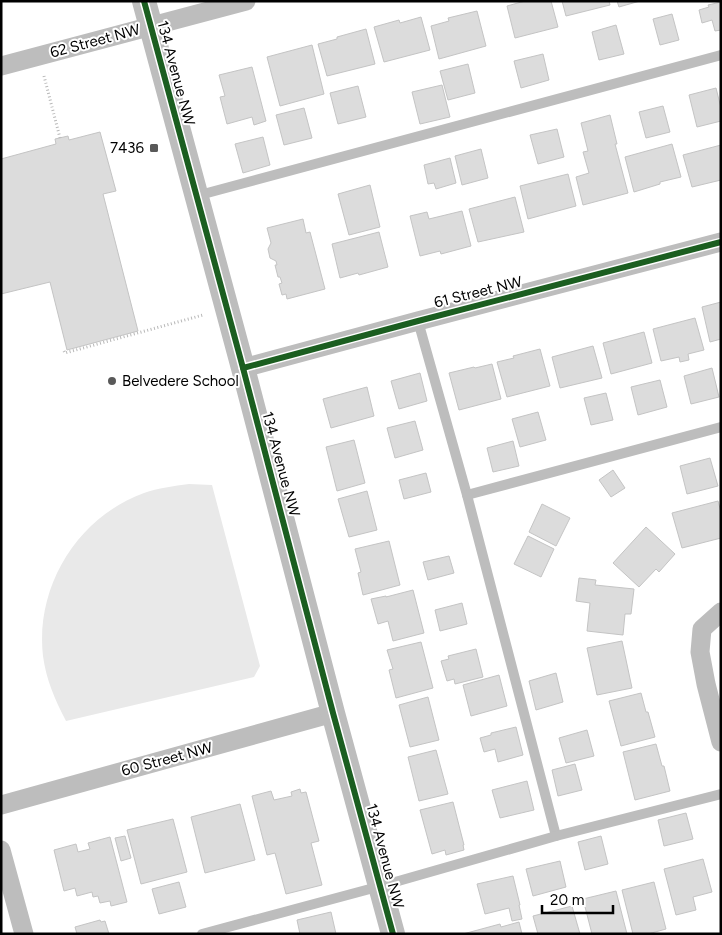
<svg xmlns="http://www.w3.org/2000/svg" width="722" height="935" font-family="Figtree,sans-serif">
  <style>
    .green { fill: #e9e9e9 }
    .building { fill: #dcdcdc; stroke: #c4c4c4 }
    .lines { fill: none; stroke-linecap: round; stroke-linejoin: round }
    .path { stroke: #b8b8b8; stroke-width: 3; stroke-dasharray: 1 2.5; stroke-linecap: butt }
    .service { stroke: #bdbdbd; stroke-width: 10 }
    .minor { stroke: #bdbdbd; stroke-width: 19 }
    .tertiary { stroke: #bdbdbd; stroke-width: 24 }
    .cycleway-casing { stroke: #fff; stroke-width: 9 }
    .cycleway { stroke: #1b5e20; stroke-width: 6 }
    .poi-dot { fill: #595959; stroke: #fff; stroke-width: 2 }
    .labels { text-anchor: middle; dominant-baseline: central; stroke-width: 4; stroke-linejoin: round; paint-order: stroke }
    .street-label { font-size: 15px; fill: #000; stroke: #fff }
    .poi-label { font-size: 15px; fill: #000; stroke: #fff; text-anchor: end }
  </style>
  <rect width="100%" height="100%" fill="#fff"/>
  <path class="green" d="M189,484L212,485L260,666L254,677L66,721C55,700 46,679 43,656C35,586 78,517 144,493C158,488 174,486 189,484Z"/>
  <g class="building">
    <polygon points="525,1 551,1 558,27 515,38 507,6"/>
    <polygon points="562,1 609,1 610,5 566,16"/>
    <polygon points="617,1 640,1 619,7"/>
    <polygon points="721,2 721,30 715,31 712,20 702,23 699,10 709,7 708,5"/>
    <polygon points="477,11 486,46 439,59 431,26 449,21 448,18"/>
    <polygon points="672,14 679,40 660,45 653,19"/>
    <polygon points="421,17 430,50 384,62 374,27 399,20 400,23"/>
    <polygon points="616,25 624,54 599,60 592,32"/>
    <polygon points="366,29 375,64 327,76 318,44 337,39 337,37"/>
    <polygon points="312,45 324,94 280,106 267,57"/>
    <polygon points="543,54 549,80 521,88 514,61"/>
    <polygon points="468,64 475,93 448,100 440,71"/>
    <polygon points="252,67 266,121 254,125 252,117 227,124 220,97 225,96 219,75"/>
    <polygon points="442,85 450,117 420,124 412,92"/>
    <polygon points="358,86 366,117 338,124 330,93"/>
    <polygon points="716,88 721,108 721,121 697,127 689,95"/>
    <polygon points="663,106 670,132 646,138 639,112"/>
    <polygon points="304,108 312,138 284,145 276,115"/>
    <polygon points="610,115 617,144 615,144 628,193 583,205 576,177 589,173 583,152 588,151 581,123"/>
    <polygon points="557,129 564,157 538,164 530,135"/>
    <polygon points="100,132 116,191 103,194 138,331 67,350 50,282 1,294 1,159 56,144 55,139 68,136 69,140"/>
    <polygon points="263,137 270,165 243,173 235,144"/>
    <polygon points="672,144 681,177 660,182 660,184 634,192 625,157"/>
    <polygon points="721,145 721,180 692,187 683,155"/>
    <polygon points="481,149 488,178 462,185 455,156"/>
    <polygon points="450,158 456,183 436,189 434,183 428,184 424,165"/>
    <polygon points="568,174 576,206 528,219 520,186"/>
    <polygon points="370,185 380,227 349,235 338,194"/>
    <polygon points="515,197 524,232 478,242 469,209"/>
    <polygon points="462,211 471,246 441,254 440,251 420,256 410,216 427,212 429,219"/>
    <polygon points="303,219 306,233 310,232 325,289 287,299 286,294 282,295 279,284 282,283 280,277 278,277 275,265 277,265 276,261 270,258 268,249 271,243 267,228"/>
    <polygon points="379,232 388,267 359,275 358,273 340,278 332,244"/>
    <polygon points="721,302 721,339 710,342 702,307"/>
    <polygon points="695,318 704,350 688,354 689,360 680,362 679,357 661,361 653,329"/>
    <polygon points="644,332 652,363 611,374 603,343"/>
    <polygon points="593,346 602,378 560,388 552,357"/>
    <polygon points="540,349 550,386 507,397 497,362 514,358 513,356"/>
    <polygon points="492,364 501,399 459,410 449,373 474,367 475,368"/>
    <polygon points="712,368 719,397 691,404 684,376"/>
    <polygon points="420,373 427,401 399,409 391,381"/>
    <polygon points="660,380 667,407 638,415 631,387"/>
    <polygon points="367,387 374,416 331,428 323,399"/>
    <polygon points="606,393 613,420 591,425 584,398"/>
    <polygon points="538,412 546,440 520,447 512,419"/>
    <polygon points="415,421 423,450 395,458 387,428"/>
    <polygon points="354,440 365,483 337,491 326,447"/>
    <polygon points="513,441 519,466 493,472 487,448"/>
    <polygon points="710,458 718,486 687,494 680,466"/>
    <polygon points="613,470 625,488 611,497 599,480"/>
    <polygon points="426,473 431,492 404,499 399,480"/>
    <polygon points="367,491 377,530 349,537 338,499"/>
    <polygon points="718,501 721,512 721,538 682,548 672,513"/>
    <polygon points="542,504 570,518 556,546 529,532"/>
    <polygon points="646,527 675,554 659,572 656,569 639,587 613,563"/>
    <polygon points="528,536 554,549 541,577 514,564"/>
    <polygon points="389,541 400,585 363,595 358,573 361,572 355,549"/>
    <polygon points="449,556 454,573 428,580 423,562"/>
    <polygon points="579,578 596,580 595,585 634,589 631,614 625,614 623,635 587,631 590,603 576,601"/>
    <polygon points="413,590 424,633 393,641 388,621 378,624 371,599 386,596 386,597"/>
    <polygon points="462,603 467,624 440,631 435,610"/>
    <polygon points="622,641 632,688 597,695 587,648"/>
    <polygon points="421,642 433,688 396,698 389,670 393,669 387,650"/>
    <polygon points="476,649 483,677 455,684 454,679 447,681 441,661 449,659 448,656"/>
    <polygon points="556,673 563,702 536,710 529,681"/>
    <polygon points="499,675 507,706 471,716 463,685"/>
    <polygon points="641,693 646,712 648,712 655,737 621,746 609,701"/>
    <polygon points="428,697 439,740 410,747 399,705"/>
    <polygon points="516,727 523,755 498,762 495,749 484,752 480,738 491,735 491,733"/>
    <polygon points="587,730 594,756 566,763 559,738"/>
    <polygon points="656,744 662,766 664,766 670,791 635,800 623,752"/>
    <polygon points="436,750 448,794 419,801 408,757"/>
    <polygon points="575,764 582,790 558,796 552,770"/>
    <polygon points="527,781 534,810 500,818 492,790"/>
    <polygon points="300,789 301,793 306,792 319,841 311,843 322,885 286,894 275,853 267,855 252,796 271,791 274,800 292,796 291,792"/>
    <polygon points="453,802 464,845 463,845 464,850 446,855 445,850 432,854 420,810"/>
    <polygon points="240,804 255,860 205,873 191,817"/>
    <polygon points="686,813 693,839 664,846 658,820"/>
    <polygon points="173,819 187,872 141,884 127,830"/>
    <polygon points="125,836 131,858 121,861 115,838"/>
    <polygon points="601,836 608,864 585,870 578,842"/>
    <polygon points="110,837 127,902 111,906 110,901 100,903 98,896 93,897 92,892 77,896 75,888 64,891 54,850 76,844 78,852 90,849 88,843"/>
    <polygon points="703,859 712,892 693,897 696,910 676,915 664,869"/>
    <polygon points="560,861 566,887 533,896 526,869"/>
    <polygon points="513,876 520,905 519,905 522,919 512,921 509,908 485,914 477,884"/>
    <polygon points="179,882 186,907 159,914 152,889"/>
    <polygon points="654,882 666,929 648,934 633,934 622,890"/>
    <polygon points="616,891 627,934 592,934 583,899"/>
    <polygon points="572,906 580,934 538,934 533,916"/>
    <polygon points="331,912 336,934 300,934 297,920"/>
    <polygon points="100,920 101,922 105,921 109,934 77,934 75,927"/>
    <polygon points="519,922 522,934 463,934 500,924 501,927"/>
  </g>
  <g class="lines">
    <g class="path">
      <polyline points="44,76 60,138"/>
      <polyline points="64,351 65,353 203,315 204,316"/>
    </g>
    <g class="service">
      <polyline points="196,196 721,55"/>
      <polyline points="418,321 467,495 556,836"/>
      <polyline points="467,495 721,427"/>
      <polyline points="202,934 381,886 556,836 721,794"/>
    </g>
    <g class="minor">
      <polyline points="1,66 246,1"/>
      <polyline points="243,368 418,321 721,242"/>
      <polyline points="721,612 702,629 700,652 706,684 721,742"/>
      <polyline points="1,805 333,713"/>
      <polyline points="1,850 24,934"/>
    </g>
    <polyline class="tertiary" points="144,1 243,368 333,713 393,934"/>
    <defs>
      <g id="cycleway">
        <polyline points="144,1 243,368 333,713 393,934"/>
        <polyline points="243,368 418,321 721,242"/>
      </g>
    </defs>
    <use href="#cycleway" class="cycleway-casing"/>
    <use href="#cycleway" class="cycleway"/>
  </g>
  <g class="poi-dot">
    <rect x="149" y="143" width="10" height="10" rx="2.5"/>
    <circle cx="112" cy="381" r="5"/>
  </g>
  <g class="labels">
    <g class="street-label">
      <text transform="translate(95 41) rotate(-15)">62 Street NW</text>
      <text transform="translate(176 73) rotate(75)">134 Avenue NW</text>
      <text transform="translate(478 292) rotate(-14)">61 Street NW</text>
      <text transform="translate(281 464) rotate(75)">134 Avenue NW</text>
      <text transform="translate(167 759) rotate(-15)">60 Street NW</text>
      <text transform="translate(385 856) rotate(75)">134 Avenue NW</text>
    </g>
    <g class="poi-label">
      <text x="144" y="148">7436</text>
      <text x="122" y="381" text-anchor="start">Belvedere School</text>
    </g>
  </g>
  <rect width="722" height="935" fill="none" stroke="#000000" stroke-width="5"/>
  <path d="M542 905v8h71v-8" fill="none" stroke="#000000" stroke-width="2.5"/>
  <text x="550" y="905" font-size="15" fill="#000000" stroke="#ffffff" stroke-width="4" paint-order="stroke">20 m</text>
</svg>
